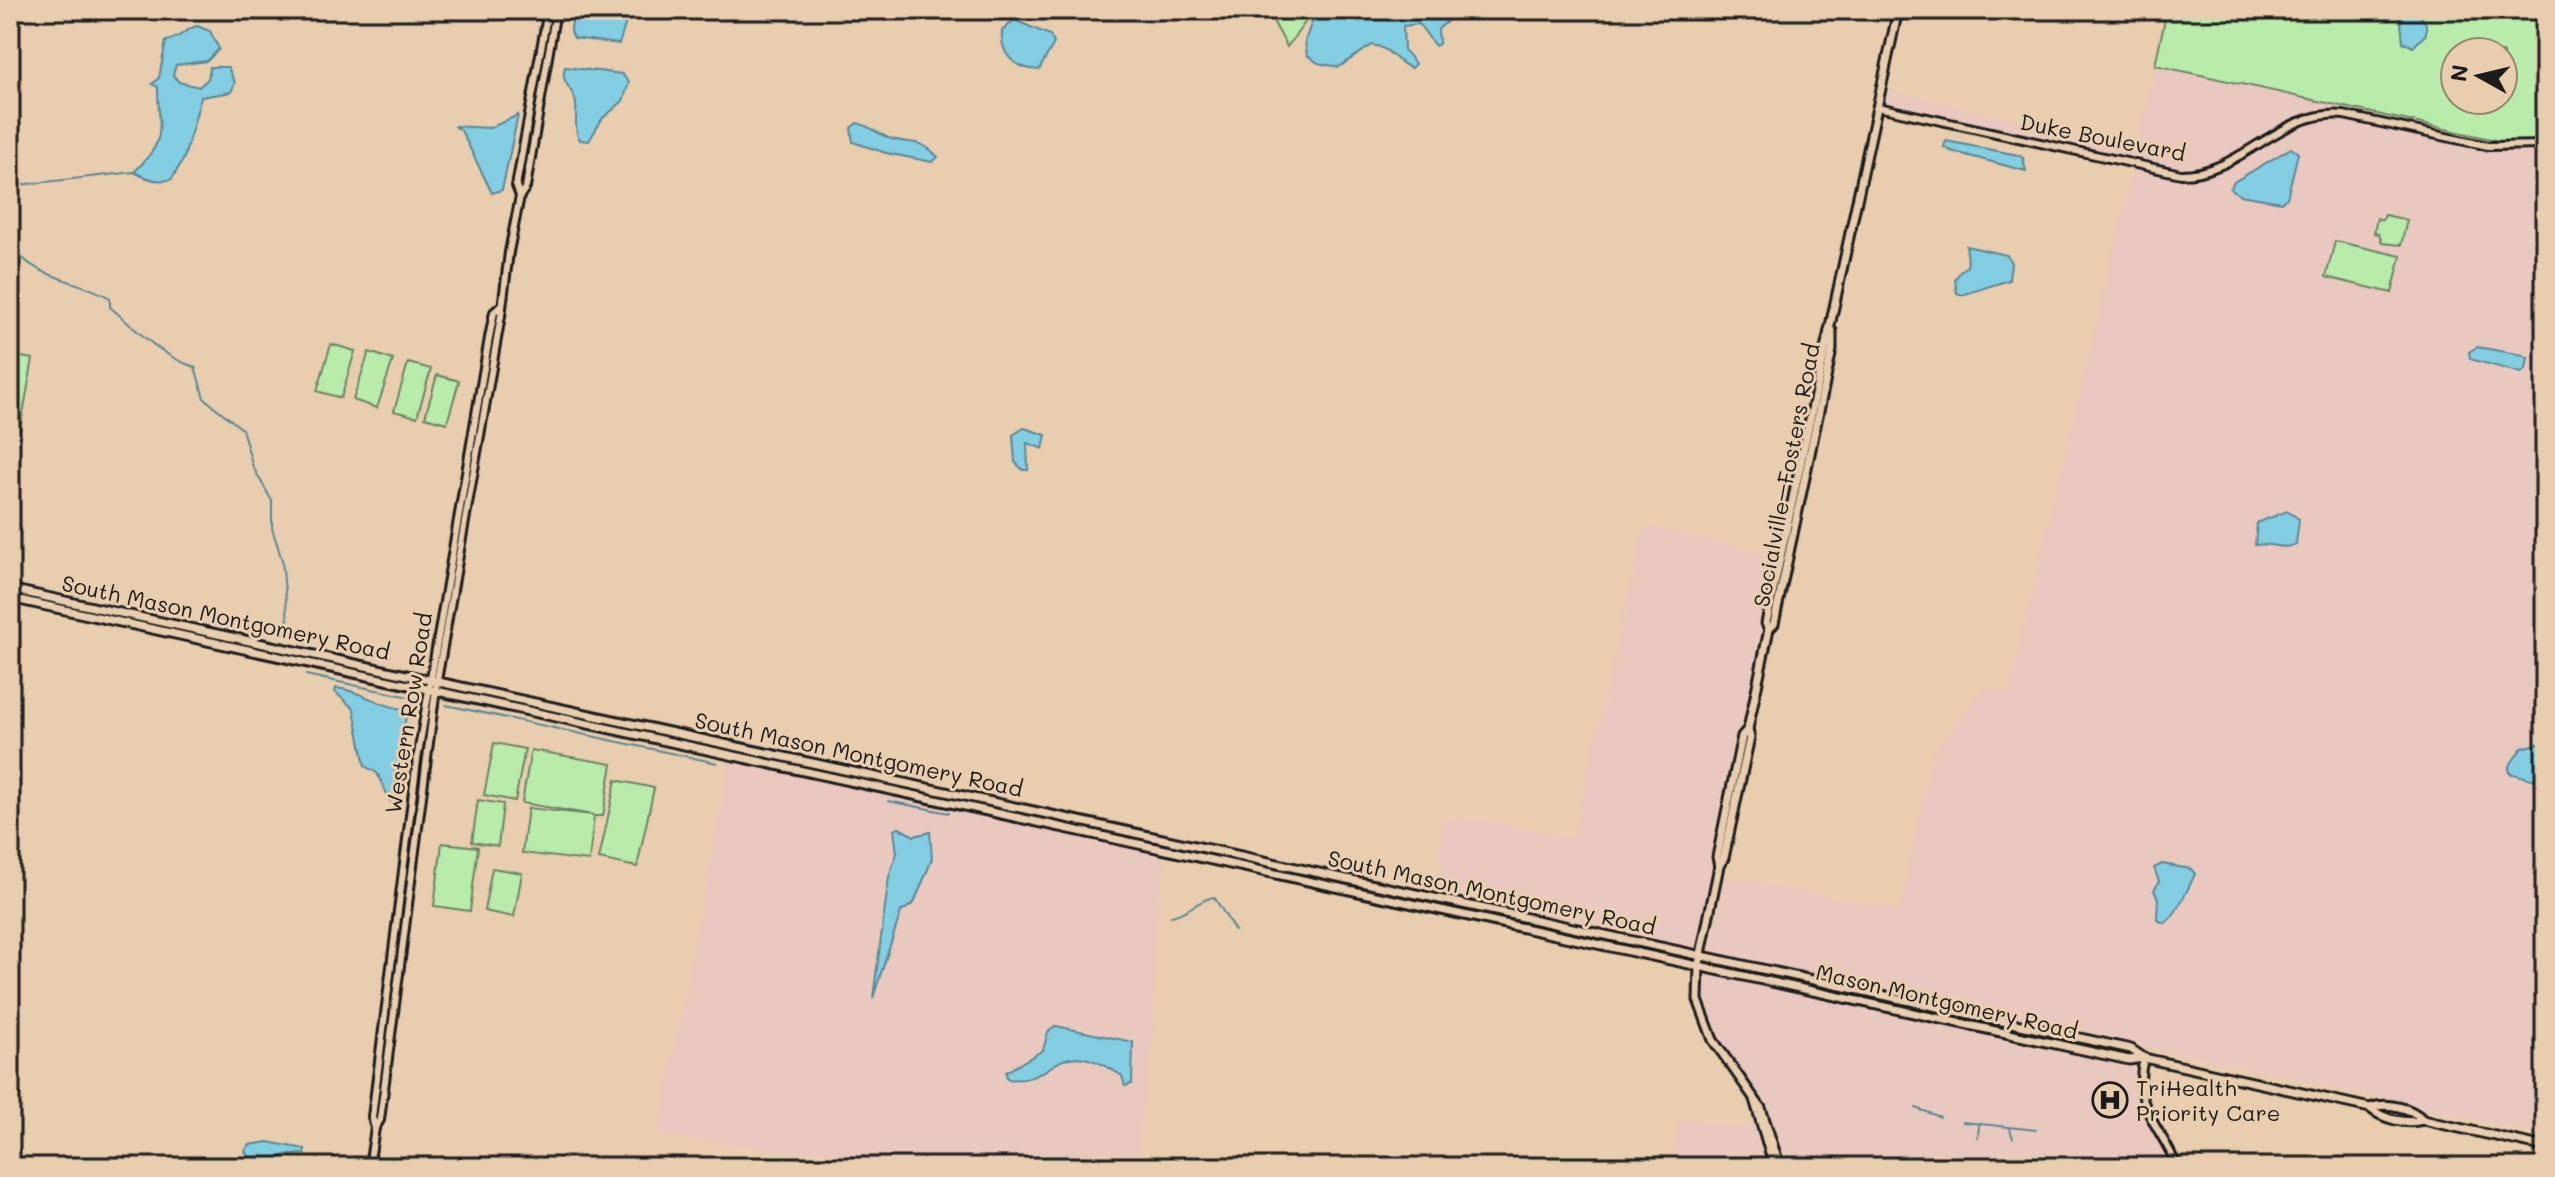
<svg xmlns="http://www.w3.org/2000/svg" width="2555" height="1177" font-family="Mali,sans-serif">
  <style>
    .built { fill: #e9c9bf }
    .green { fill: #b9ebab; stroke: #6a8464; stroke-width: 2; fill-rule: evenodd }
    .water { fill: #84cee4; stroke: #5a8794; stroke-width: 2 }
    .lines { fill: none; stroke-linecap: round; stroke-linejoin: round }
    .stream { stroke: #5a8794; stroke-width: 2 }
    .tertiary-casing { stroke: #1c1c1c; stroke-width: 12 }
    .secondary-casing { stroke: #1c1c1c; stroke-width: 13 }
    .tertiary { stroke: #e8cdaf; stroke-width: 6 }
    .secondary { stroke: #e8cdaf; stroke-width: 7 }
    .labels { text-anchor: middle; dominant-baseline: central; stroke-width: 6; stroke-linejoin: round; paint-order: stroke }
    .street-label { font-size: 22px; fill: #1c1c1c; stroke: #e8cdaf }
    .poi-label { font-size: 22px; fill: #1c1c1c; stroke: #e8cdaf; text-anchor: start }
  </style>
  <rect width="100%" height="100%" fill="#e8cdaf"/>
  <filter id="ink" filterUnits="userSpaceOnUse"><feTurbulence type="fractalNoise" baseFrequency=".0125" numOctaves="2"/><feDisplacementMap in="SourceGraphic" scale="16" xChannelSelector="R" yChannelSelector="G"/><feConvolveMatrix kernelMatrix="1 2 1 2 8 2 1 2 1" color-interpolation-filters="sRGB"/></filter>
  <g filter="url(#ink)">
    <g class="built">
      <polygon points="2155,65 2545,151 2545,1135 1883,988 1882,993 1850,986 1720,955 1711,946 1725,876 1900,911 1932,754 1984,688 2008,693 2134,165 1878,107 1882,89 2137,147"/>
      <polygon points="1644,526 1780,557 1699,964 2129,1060 2144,1058 2142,1097 2177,1167 1780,1167 1766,1119 1713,1040 1700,1007 1698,964 1617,946 1619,939 1435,898 1442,863 1439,857 1442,817 1484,820 1573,838"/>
      <polygon points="731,754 1166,849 1155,924 1152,1045 1135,1167 845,1167 846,1159 658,1135"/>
      <polygon points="1679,1118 1739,1128 1759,1121 1774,1167 1672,1167"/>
    </g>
    <g class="green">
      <polygon points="1275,10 1314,10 1287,47 1272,19"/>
      <path d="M2167,10H2545V151L2155,65ZM2455,52H2503V100H2455Z"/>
      <polygon points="2385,215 2407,220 2401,245 2382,243 2379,234 2374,233 2377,218 2382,220"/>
      <polygon points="2335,241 2401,256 2392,293 2326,277"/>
      <polygon points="331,344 355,351 341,398 317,391"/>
      <polygon points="369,352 393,360 377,408 353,400"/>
      <polygon points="10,355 33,359 10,484"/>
      <polygon points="408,363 431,369 417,417 394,411"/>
      <polygon points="437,375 459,381 447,423 425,417"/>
      <polygon points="494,743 525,749 515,801 484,795"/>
      <polygon points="531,750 612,764 603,816 594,816 589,861 522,853 528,808 593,815 522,803"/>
      <polygon points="616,780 654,788 637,867 599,859"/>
      <polygon points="478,800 503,804 498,846 472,842"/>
      <polygon points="442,843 478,847 470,911 434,906"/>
      <polygon points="492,868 522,873 514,917 484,911"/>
    </g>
    <g class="water">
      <polygon points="573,10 625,10 627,19 619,44 574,38 571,31"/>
      <path d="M1316,10H1438L1450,19L1438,29L1439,44L1435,46L1419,24L1403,26L1404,50L1415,64L1411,68C1395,62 1390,47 1372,45L1339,67L1318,63L1307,55L1305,41Z"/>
      <polygon points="2404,10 2423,10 2420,15 2426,24 2426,34 2413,47 2403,42 2400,13"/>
      <path d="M1014,20L1050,35L1054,43L1039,70C1016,69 1000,56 1002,31Z"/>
      <path d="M197,26L210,31L219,49L207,61L176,65L173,75L179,82L199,87L208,79L210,67H228L235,83L231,92L201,97L184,158L172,179C160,183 145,178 134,172C169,138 158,132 158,87L152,84L159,78L166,41C180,39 185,29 197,26Z"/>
      <path d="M565,67L622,74L629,83L623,101L602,119L589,141L580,140C572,128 579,112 575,99C571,87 560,81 565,67Z"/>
      <polygon points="518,115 502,190 492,193 461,130 454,126 490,128"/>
      <path d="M857,123C871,126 880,136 892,139C915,145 919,138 938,157L932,162L886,153L853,142L851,128Z"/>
      <polygon points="1946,141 2018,155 2023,158 2026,171 1951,151 1944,147"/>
      <polygon points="2291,148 2298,153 2287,198 2281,202 2240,195 2230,189 2234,182"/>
      <path d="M1966,246L2007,255L2011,263L2009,280L1962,295L1957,293L1955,280C1965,259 1971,278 1966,246Z"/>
      <polygon points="2477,347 2523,355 2528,358 2526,369 2521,373 2470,359 2469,352"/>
      <polygon points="1024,428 1046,435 1043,449 1027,443 1028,470 1023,470 1015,462 1013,435"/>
      <path d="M2287,511L2299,519L2296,544C2284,551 2269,542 2255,545L2257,523Z"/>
      <path d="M336,688C360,690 379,706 403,709L407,715L398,745L403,772L396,799L391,802L377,773L365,766L354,709L335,692Z"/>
      <polygon points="2545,742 2545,776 2539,781 2509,773 2509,766 2522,748"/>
      <polygon points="899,828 914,836 930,832 932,859 914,903 901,912 873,998 889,877 897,853 894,830"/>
      <path d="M2162,864L2191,869L2195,874C2190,885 2176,917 2165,923L2157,920L2158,898L2154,891L2159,881L2154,868Z"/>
      <path d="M1056,1026L1133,1042L1132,1084L1125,1086L1122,1076C1053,1029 1059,1086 1007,1079L1006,1072L1043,1050L1048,1032Z"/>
      <polygon points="268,1142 305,1149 305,1154 285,1155 268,1167 254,1165 245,1151 249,1145"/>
    </g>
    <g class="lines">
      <g class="stream">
        <polyline points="10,186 134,172"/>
        <path d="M10,243C34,281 75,277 110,298V307C137,330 162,357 195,367L204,398L242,429L253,467L272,501V528L282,560L288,622L293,634L306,643"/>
        <polyline points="306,675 414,698"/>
        <polyline points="446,705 717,763"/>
        <polyline points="888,801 949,813"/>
        <path d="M1171,916C1188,913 1198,900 1214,897L1235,931"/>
        <polyline points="1916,1108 1940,1117"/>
        <polyline points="1963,1122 2036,1130"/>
        <polyline points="2010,1129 2013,1138"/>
        <polyline points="1978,1137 1979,1126"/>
      </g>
      <defs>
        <g id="tertiary">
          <path d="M1878,107L2181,174C2243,174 2279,109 2344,115L2488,146L2545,145"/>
          <polyline points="520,196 516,186 548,10"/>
          <path d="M2144,1058C2131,1109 2162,1126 2177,1167"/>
          <polyline points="375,1128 372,1117 417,760 489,338 494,312 500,307"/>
          <polyline points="369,1167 375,1128 380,1120 437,681 501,316 509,252 520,196 526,187 556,10"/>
        </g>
        <g id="secondary">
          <polyline points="10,589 2131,1049 2144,1058"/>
          <path d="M10,598L2129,1060L2144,1058L2370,1108C2382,1119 2407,1125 2423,1120L2545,1147"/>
          <polyline points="1769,629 1774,624 1832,350 1832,331"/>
          <polyline points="1748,729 1750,737 1724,858 1719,866 1699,964 1698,1000 1713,1040 1761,1108 1780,1167"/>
          <polyline points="1719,866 1717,857 1742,736 1748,729 1769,629 1766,623 1898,10"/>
          <polyline points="1754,1099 1774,1167"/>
          <path d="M2370,1108C2385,1102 2412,1107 2423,1120"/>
        </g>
      </defs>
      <use href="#tertiary" class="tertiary-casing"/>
      <use href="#secondary" class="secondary-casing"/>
      <use href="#tertiary" class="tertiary"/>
      <use href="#secondary" class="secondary"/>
    </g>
  </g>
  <defs>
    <symbol id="hospital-ring" viewBox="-11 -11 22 22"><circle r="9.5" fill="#e8cdaf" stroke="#1c1c1c" stroke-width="1.5"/><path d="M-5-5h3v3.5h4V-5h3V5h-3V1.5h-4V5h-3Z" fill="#1c1c1c"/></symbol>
  </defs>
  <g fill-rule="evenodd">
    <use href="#hospital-ring" x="2090" y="1080" width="40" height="40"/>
  </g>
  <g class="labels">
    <g class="street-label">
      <text transform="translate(2103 137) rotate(11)">Duke Boulevard</text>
      <text transform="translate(1786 475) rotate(-79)">Socialville–Fosters Road</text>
      <text transform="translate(226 617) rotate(12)">South Mason Montgomery Road</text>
      <text transform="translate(408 713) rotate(-81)">Western Row Road</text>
      <text transform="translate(859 754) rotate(12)">South Mason Montgomery Road</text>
      <text transform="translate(1492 892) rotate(12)">South Mason Montgomery Road</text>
      <text transform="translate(1947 1001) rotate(13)">Mason Montgomery Road</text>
    </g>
    <g class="poi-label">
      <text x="2136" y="1087">TriHealth<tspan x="2136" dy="25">Priority Care</tspan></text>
    </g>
  </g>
  <rect width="2555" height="1177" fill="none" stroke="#e8cdaf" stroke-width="40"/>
  <rect x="20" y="20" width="2515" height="1137" fill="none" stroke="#1c1c1c" stroke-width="3" filter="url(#ink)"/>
  <g transform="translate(2479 76) rotate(278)"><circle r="38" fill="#e8cdaf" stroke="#968674" stroke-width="2"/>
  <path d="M0-6L14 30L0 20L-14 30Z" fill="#1c1c1c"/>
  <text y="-12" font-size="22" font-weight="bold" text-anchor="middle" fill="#1c1c1c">N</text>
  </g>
</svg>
